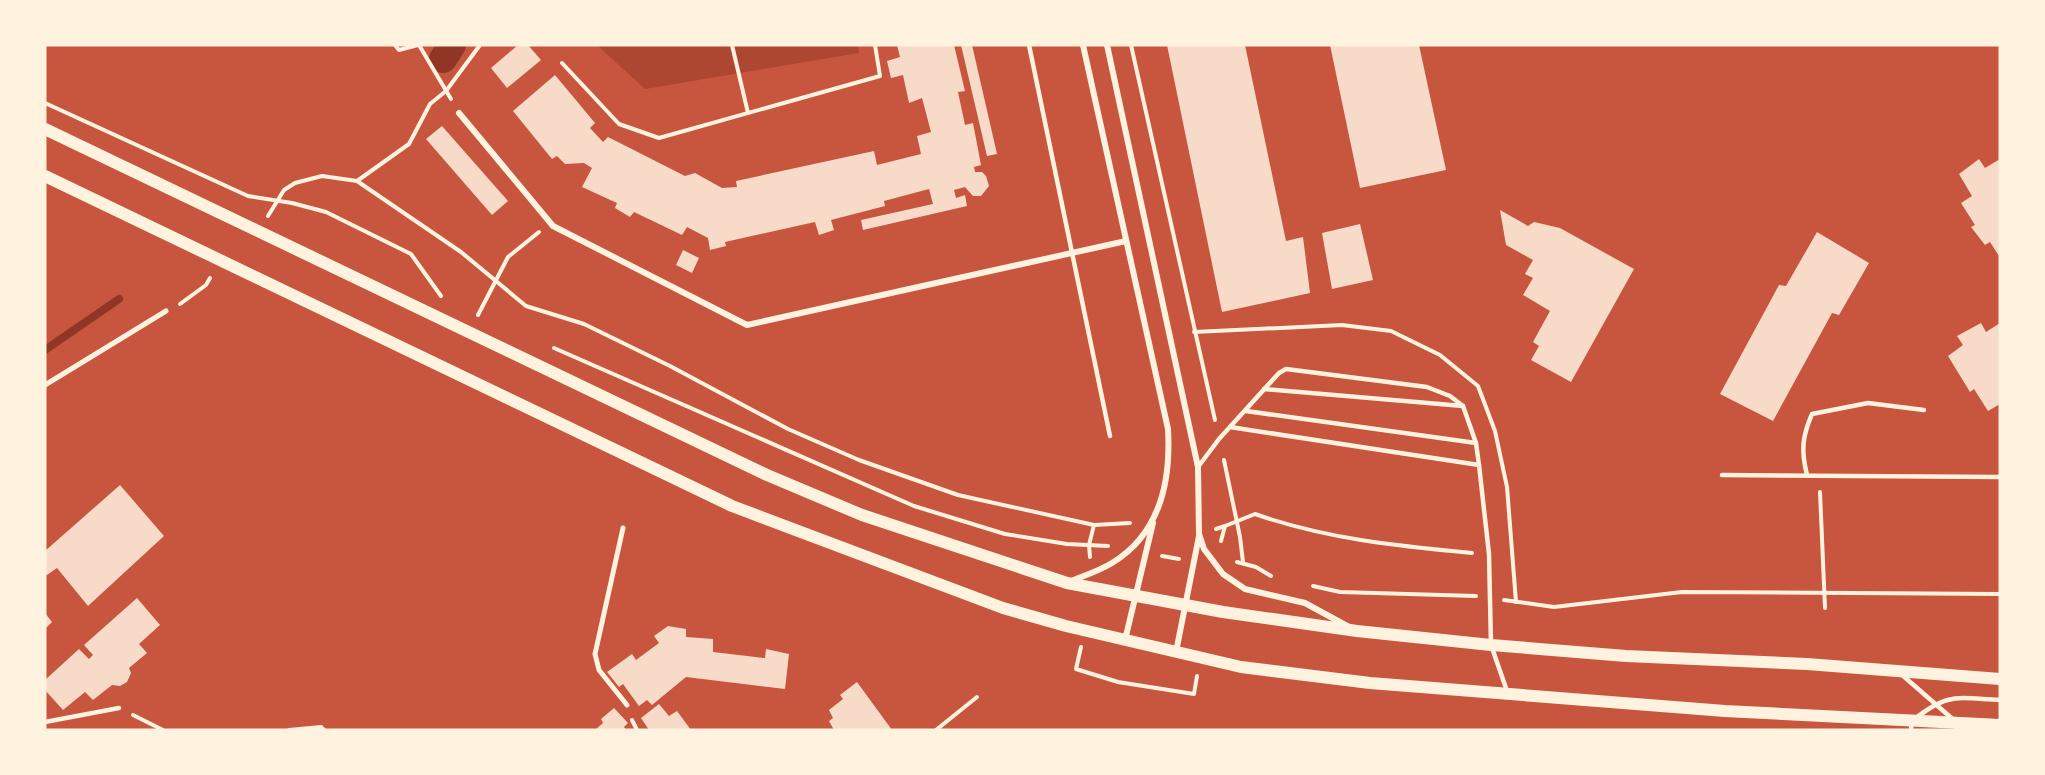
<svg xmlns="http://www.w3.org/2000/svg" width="2045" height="775" font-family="'Playfair Display',serif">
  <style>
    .green { fill: #ae4732 }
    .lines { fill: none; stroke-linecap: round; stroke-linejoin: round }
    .stream { stroke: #8f3625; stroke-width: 8 }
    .canal { stroke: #8f3625; stroke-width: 28 }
    .building { fill: #f7dbc8 }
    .path { stroke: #fff3e0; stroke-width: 4 }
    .service { stroke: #fff3e0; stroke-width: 4.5 }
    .pedestrian { stroke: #fff3e0; stroke-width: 5 }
    .minor { stroke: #fff3e0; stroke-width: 6 }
    .secondary { stroke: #fff3e0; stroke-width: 12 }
  </style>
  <rect width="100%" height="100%" fill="#c8553d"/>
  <polygon class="green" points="597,45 858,45 859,53 645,89"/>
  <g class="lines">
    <polyline class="stream" points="45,350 119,299"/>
    <polyline class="canal" points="443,59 452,45"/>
  </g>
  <g class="building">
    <polygon points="518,45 528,45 541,60 507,88 491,68"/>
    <polygon points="897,45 954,45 965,91 958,92 965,125 973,123 981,165 974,167 975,172 982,172 986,176 989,186 981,196 973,196 965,187 954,190 956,198 965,195 967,206 863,230 861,220 933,204 929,189 884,201 885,206 831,220 834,230 819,235 815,222 725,242 726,246 710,250 708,238 687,227 682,235 634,212 630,217 615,208 617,203 582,187 592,168 584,163 565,164 557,156 552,159 513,111 555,75 595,123 590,128 603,142 608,137 685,176 695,173 722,188 737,187 736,181 874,151 877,165 921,154 917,136 931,132 922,98 909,103 903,75 891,78 887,61 900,57"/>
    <polygon points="961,45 972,45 997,154 987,156"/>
    <polygon points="1167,45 1245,45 1286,241 1303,237 1310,293 1222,312"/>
    <polygon points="1330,45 1419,45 1446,170 1360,188"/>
    <polygon points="442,126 508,201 492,215 426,139"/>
    <polygon points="1979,159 1985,168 2000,159 1999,256 1990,242 1985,245 1971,227 1975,225 1961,203 1972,196 1959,174"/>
    <polygon points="1500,210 1528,226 1534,222 1560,228 1634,269 1571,382 1531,360 1539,346 1533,342 1550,311 1523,295 1533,278 1525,274 1533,260 1506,245"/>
    <polygon points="1360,224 1373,280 1332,289 1322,233"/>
    <polygon points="1817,232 1869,263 1839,315 1832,313 1773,421 1720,394 1779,285 1786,286"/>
    <polygon points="683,250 699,258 692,273 676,265"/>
    <polygon points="1981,323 1986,332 2000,323 2000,404 1988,411 1974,389 1970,392 1948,356 1963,345 1957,336"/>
    <polygon points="120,485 164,536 88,606 57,568 47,575 45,573 45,551"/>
    <polygon points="137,598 160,625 139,644 147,653 129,668 131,673 127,682 120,686 112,685 93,700 85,692 63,710 45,690 45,680 79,649 89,659 93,655 84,645"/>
    <polygon points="45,613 52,622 45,629"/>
    <polygon points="668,626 686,629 686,637 713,639 713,652 765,658 766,649 789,654 785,689 686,677 652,705 647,700 639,706 623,684 619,687 607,672 632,654 636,660 659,643 654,636"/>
    <polygon points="857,682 892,730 834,730 829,721 833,718 829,710 843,699 840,695"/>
    <polygon points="659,704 669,716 677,711 691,730 649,730 641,718"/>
    <polygon points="614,708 628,723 624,727 626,730 595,730 603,723 601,719"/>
  </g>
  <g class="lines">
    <g class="path">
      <polyline points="395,45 399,50 418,45"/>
      <polyline points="419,45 451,99"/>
      <polyline points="732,45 748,113"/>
      <polyline points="1131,45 1215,420"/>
      <polyline points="562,63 619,124 659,138 880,76 875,45"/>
      <polyline points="45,103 248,196 292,203 326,212 411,254 441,296"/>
      <polyline points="357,181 409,144 430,104 446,91 480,45"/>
      <polyline points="268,216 284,190 295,183 322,176 357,181 461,252 526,306 584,324 670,366 788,429 859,460 958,495 1094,525 1130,523"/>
      <polyline points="180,304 206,285 210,278"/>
      <polyline points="478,315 508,257 539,232"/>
      <polyline points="1194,332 1342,325 1391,331 1440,355 1478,386 1495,431 1507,487 1516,602"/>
      <polyline points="554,348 914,506 1005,534 1067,544 1108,546"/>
      <polyline points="1224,460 1240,537 1243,562"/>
      <polyline points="1820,492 1825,608"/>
      <path d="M1225,526L1255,514C1326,539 1398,546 1472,553"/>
      <polyline points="1216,529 1225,526 1221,541"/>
      <polyline points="1162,556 1179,559"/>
      <polyline points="1090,557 1089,545 1094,525"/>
      <polyline points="1237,562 1256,567 1271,576"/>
      <polyline points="1313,586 1340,592 1476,596"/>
      <polyline points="1504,600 1554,607 1682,592 2000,594"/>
      <polyline points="1081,647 1076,669 1118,682 1194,694 1197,676"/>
      <polyline points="133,715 163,730"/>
      <polyline points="632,720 637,730"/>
      <polyline points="289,730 321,727 324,730"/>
      <polyline points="936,730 977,697"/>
    </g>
    <g class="service">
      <polyline points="1029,45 1110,436"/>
      <polyline points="1264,389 1463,406"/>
      <polyline points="1246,411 1476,443"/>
      <polyline points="1230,427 1479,465"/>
      <polyline points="1198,467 1219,439 1279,373 1286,369 1427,387 1450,396 1463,406 1476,443 1479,465 1489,554 1491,645 1507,691"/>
      <polyline points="1722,475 2000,477"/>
      <path d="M1807,475C1801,451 1802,437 1812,414L1868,403L1924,410"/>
      <polyline points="1901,674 1956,722 1956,730"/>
      <polyline points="45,722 119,708"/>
      <path d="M1911,730L1912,721C1948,692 1956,698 2000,700"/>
    </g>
    <g class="pedestrian">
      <polyline points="45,385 166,311"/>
      <polyline points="623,528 595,654 599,670 627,705"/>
    </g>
    <g class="minor">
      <polyline points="1107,45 1198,467 1199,534 1204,549 1223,574 1245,589 1305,603 1349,627"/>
      <polyline points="459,113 553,226 747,325 1126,241"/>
      <path d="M1069,582C1083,576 1099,571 1112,563C1160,534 1171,481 1168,429L1083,45"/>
      <polyline points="1125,640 1153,523"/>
      <polyline points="1176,652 1199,536"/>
    </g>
    <g class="secondary">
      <polyline points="45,129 767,475 862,515 1067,583 1223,612 1357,631 1491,645 1626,656 1807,664 2000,679"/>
      <polyline points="45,176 732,506 1003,608 1066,626 1241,667 1370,683 1725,711 2000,725"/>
    </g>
  </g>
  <rect width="2045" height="775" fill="none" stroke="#fff3e0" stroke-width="93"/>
</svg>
